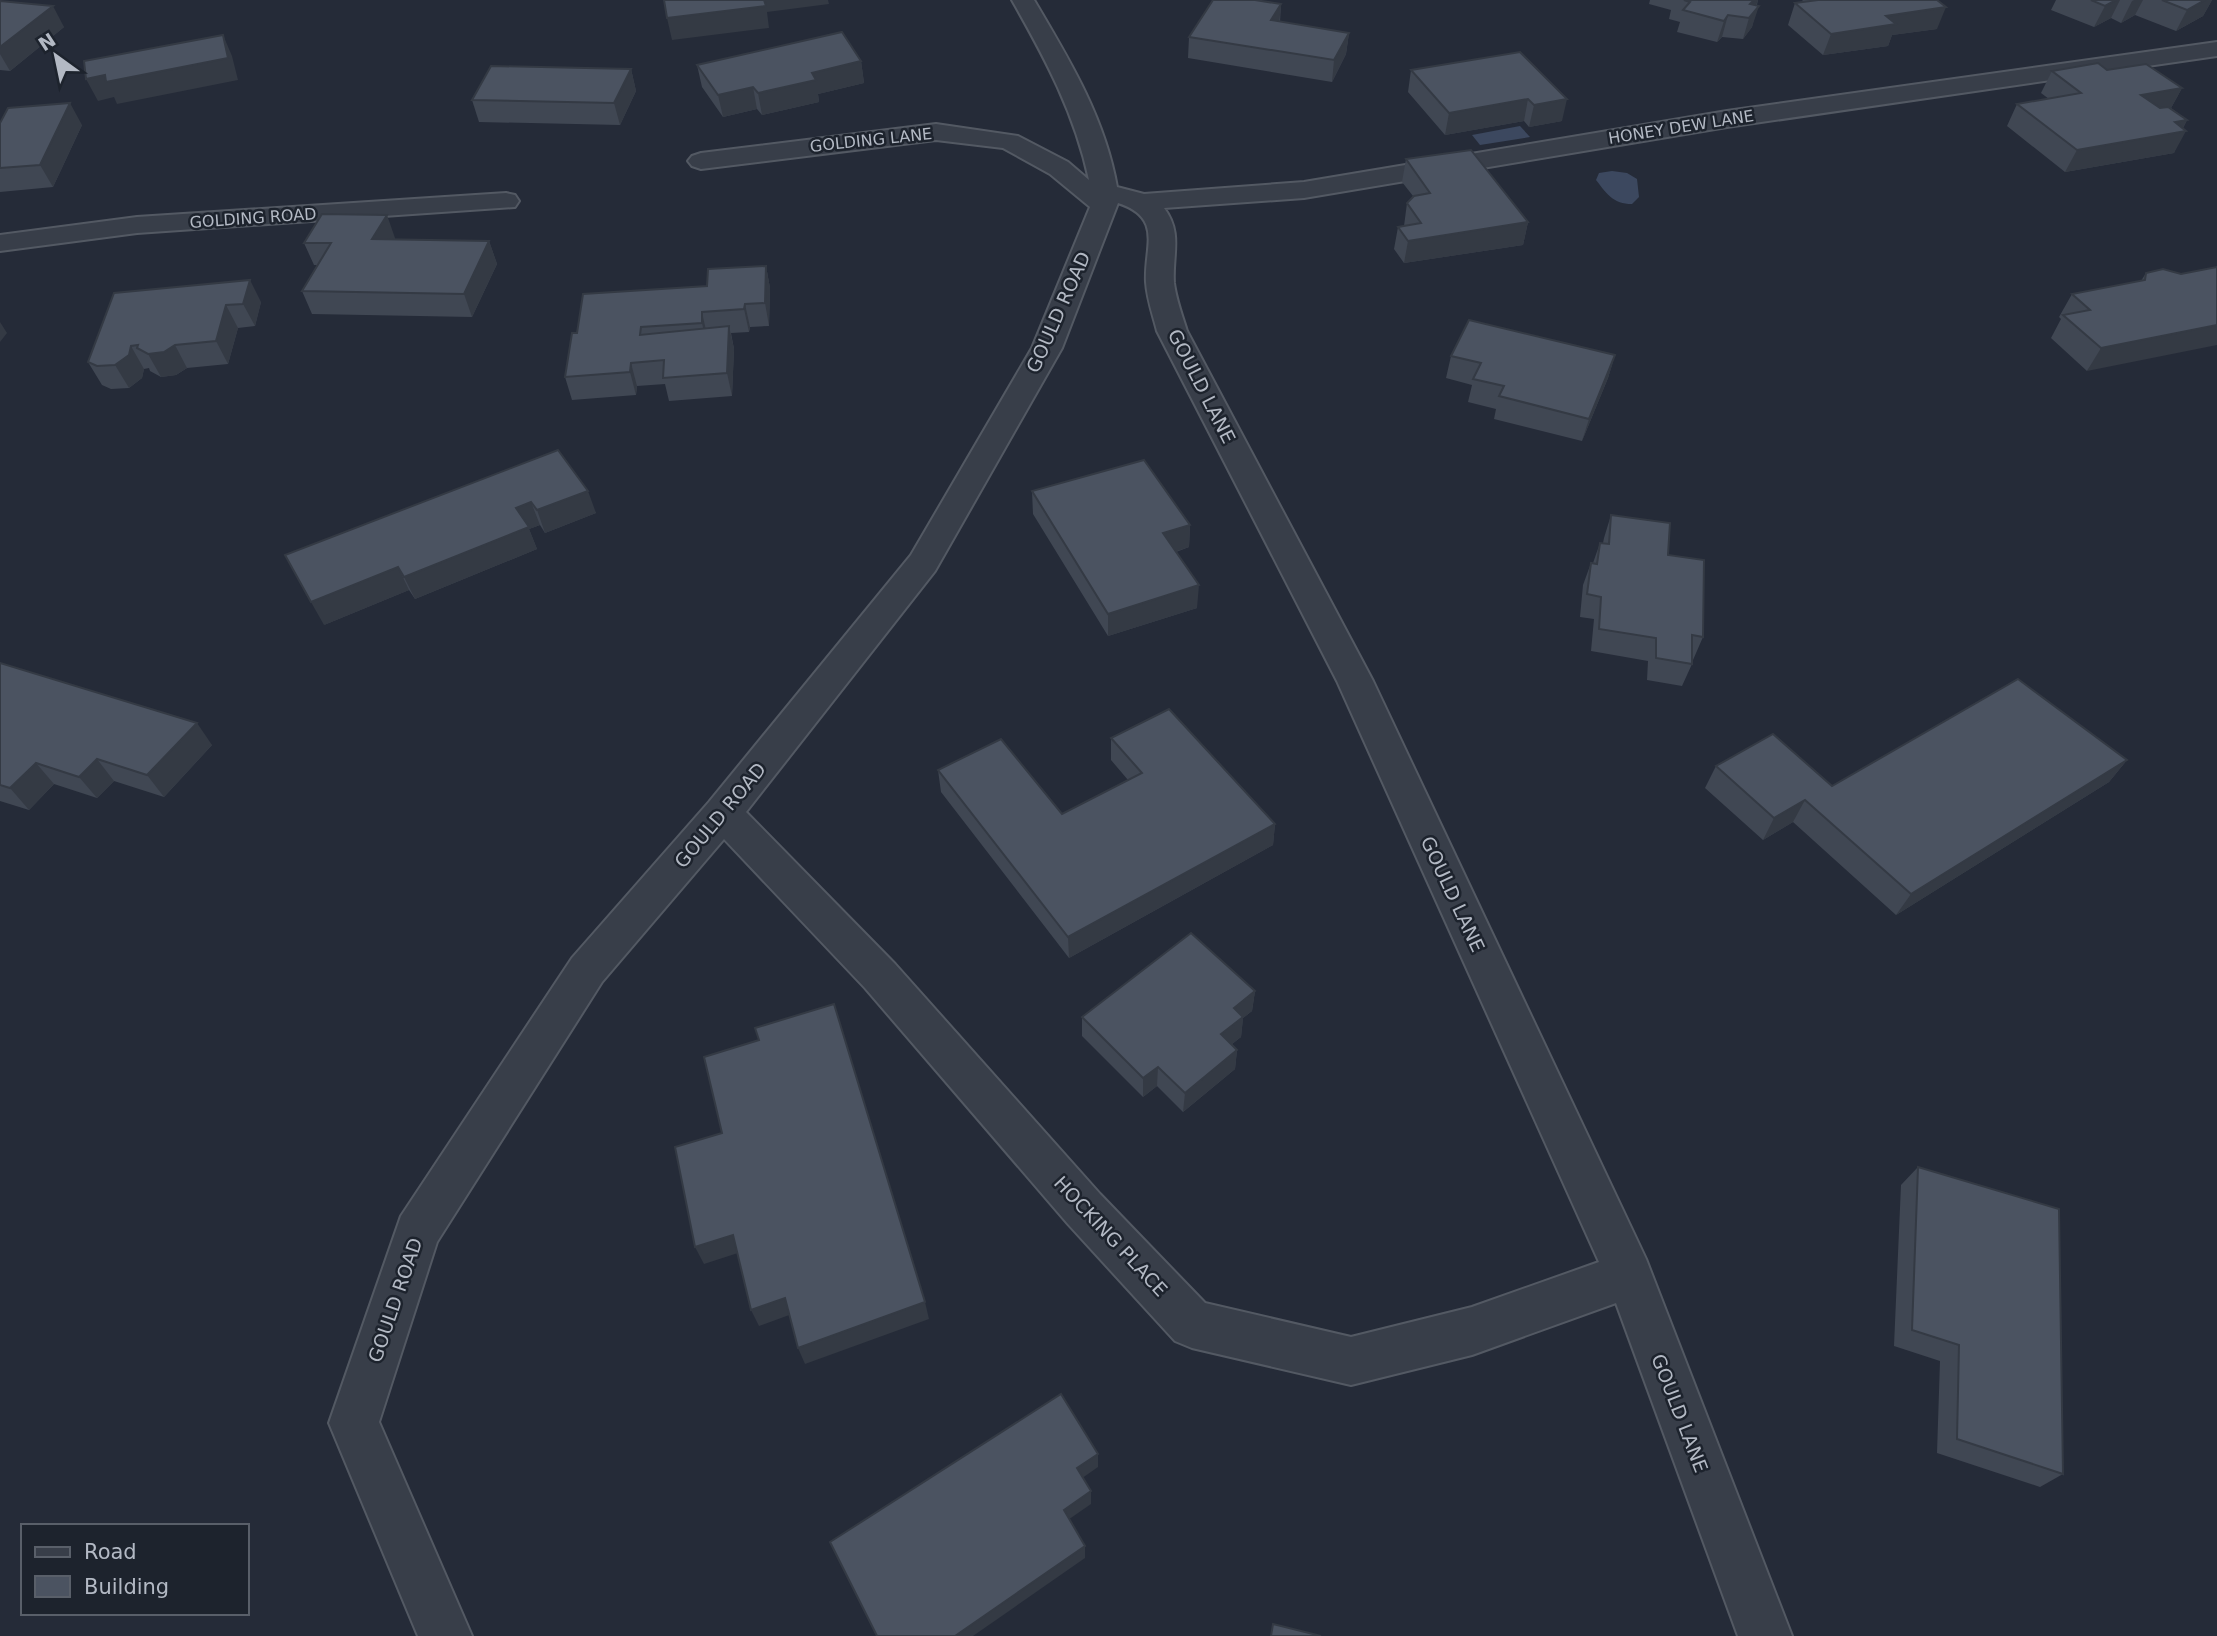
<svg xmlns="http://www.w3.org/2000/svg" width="2217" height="1636" font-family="'DejaVu Sans',sans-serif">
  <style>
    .water { fill: #3c485f }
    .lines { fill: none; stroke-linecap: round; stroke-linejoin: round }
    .minor-casing { stroke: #535963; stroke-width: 4 }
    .minor { fill: #383e49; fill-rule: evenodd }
    .wall { fill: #404753 }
    .shaded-wall { fill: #343a44 }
    .building { fill: #4b5361; stroke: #343a44; stroke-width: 2 }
    .labels { text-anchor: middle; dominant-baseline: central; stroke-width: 5; stroke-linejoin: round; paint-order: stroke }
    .far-street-label { font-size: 16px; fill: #b3b9c4; stroke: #1d232d }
    .street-label { font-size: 19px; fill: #b3b9c4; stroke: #1d232d }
  </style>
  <rect width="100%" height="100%" fill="#252b38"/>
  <g class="water">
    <polygon points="1520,126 1530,137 1480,145 1472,135"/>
    <path d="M1612,171L1627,173L1637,179L1639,197L1632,204C1613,204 1607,194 1596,180L1599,173Z"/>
  </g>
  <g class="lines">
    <defs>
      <g id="minor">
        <path d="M1012,0H1034C1069,59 1105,118 1117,187L1144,194L1304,182L1727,111L2217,42V56L1727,127L1304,198L1164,208C1183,233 1172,255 1174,283C1176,299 1182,315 1187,331L1373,681L1646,1259L1792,1636H1738L1616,1303L1472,1355L1351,1385L1192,1348L1175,1341L1068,1224L865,988L724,839L602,982L437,1242L379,1422L472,1636H418L329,1423L401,1216L572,958L709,802L911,555L1032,348L1090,207L1050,174L1003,148L936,140L701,169L692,166L688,161L692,156L701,153L936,124L1018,136L1068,162L1089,180C1075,114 1045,58 1012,0ZM1118,203C1164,218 1144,247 1146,282C1147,299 1153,315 1157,331L1337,681L1599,1262L1472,1307L1351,1337L1205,1303L1100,1194L895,964L746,812L935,571L1062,348Z"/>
        <polygon points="506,193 515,195 519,201 515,207 137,233 0,251 0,235 137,217"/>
      </g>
    </defs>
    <use href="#minor" class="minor-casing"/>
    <use href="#minor" class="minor"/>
  </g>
  <g class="wall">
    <polygon points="1650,0 1758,0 1752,27 1743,39 1722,37 1717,42 1677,32 1680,22 1669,19 1671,10 1649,4"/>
    <polygon points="1802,0 1937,0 1937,29 1892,35 1888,46 1823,55 1788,25 1795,3 1804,2"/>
    <polygon points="2056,0 2212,0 2203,16 2176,31 2135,15 2121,23 2111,18 2094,27 2051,10"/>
    <polygon points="0,1 64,27 10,71 0,70"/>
    <polygon points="1281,4 1280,22 1349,33 1346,54 1332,82 1188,58 1189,37"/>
    <polygon points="1520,52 1562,121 1529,127 1524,121 1445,135 1408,92 1411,70"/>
    <polygon points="861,61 864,83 818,94 819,102 762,115 757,109 723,117 702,87 697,65"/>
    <polygon points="631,69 636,91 620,125 479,122 472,100"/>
    <polygon points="2107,70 2182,88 2171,108 2187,120 2183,128 2174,153 2065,172 2007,126 2017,104 2049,99 2041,93 2052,71"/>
    <polygon points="0,123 82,125 53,187 0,192"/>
    <polygon points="1406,159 1528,222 1523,245 1404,263 1394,249 1398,227 1404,226 1407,203 1413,196 1402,182"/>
    <polygon points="395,238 394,240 489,241 497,264 472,317 312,314 302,291 317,265 314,265 304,243"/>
    <polygon points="766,266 770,288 769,326 750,327 749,332 731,333 734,349 732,396 669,401 665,384 637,386 636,395 572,400 565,377 577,333"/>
    <polygon points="2163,269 2087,371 2051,338 2061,319 2059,317 2072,294 2141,281 2146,273"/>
    <polygon points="114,293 261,302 255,326 238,328 228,364 187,368 176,375 161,377 150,371 149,368 144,369 142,378 129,388 111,389 102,385 88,362"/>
    <polygon points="1615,355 1608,378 1582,441 1494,419 1496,409 1468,402 1472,385 1446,378 1451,356"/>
    <polygon points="558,450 596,513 545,533 540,525 529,529 537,549 415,599 409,590 324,625"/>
    <polygon points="1032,491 1190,525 1189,547 1176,552 1197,608 1108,636 1033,514"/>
    <polygon points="1611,515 1668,555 1703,637 1693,660 1692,659 1692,664 1682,686 1647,680 1648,661 1591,651 1594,619 1580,617 1583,585 1591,563 1593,563 1600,543 1603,543 1604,538"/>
    <polygon points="0,663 212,745 164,797 114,781 97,798 54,784 29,810 0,801"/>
    <polygon points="1111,738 1275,824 1273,845 1069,958 941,792 938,770 1062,814 1128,780 1111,760"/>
    <polygon points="2127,760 2109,782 1896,915 1793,822 1763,840 1705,788 1716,766 1832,786"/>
    <polygon points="1255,991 1252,1011 1243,1018 1241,1037 1232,1044 1237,1050 1235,1069 1183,1112 1157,1086 1143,1097 1082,1036 1082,1017"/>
    <polygon points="1918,1167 2063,1474 2040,1487 1937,1453 1940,1361 1894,1346 1901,1185"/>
  </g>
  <g class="shaded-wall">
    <polygon points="763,0 828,0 829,4 767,12 769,28 672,40 667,18"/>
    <polygon points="1754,0 1758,0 1754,11 1759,6 1752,27 1743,39 1749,18 1750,4"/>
    <polygon points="2116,0 2120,0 2111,18 2094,27 2105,6"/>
    <polygon points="2134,0 2143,0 2135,15 2121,23 2132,1"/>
    <polygon points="2205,0 2212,0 2203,16 2176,31 2187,10"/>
    <polygon points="1281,4 1279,25 1271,20"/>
    <polygon points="53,6 64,27 10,71 0,54 0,47"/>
    <polygon points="1946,7 1937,29 1892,35 1888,46 1823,55 1831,34 1886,16"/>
    <polygon points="1728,15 1722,37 1717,42 1724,21"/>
    <polygon points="1349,33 1346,54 1332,82 1334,60"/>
    <polygon points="223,35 232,56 238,80 117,104 114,97 98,101 86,79"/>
    <polygon points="861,61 864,83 818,94 819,102 762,115 758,93 812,73"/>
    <polygon points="631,69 636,91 620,125 614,103"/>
    <polygon points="753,87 757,109 723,117 718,95"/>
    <polygon points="2182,88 2170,110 2130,117 2141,95"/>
    <polygon points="1528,99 1524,121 1445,135 1449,113"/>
    <polygon points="1567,99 1562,121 1529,127 1534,105"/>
    <polygon points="70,103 82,125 53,187 40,165"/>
    <polygon points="2187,120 2181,132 2186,131 2174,153 2065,172 2077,150 2175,122"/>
    <polygon points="387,215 395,238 382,262 372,239"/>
    <polygon points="1528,222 1523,245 1404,263 1408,241"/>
    <polygon points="489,241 497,264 472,317 464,294"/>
    <polygon points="766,266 770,288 769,326 765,303"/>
    <polygon points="250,280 261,302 255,326 243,304"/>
    <polygon points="745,304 750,327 749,332 744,309"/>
    <polygon points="226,305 238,328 228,364 216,341"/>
    <polygon points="702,312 707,335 707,346 702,323"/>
    <polygon points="0,322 7,333 0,342"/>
    <polygon points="2217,325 2217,345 2087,371 2101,348"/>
    <polygon points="729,326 734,349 732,396 727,373"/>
    <polygon points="175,345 187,368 176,375 161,377 148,354"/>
    <polygon points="131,346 144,369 142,378 129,388 115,365"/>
    <polygon points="1615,355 1608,378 1582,441 1589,419"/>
    <polygon points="631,363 637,386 636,395 630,372"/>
    <polygon points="588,491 596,513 545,533 537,510"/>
    <polygon points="531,502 540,525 529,529 537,549 415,599 404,577 516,508"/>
    <polygon points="1190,525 1189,547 1162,556 1163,533"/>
    <polygon points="398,567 409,590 324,625 311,602"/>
    <polygon points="1199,585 1197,608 1108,636 1108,614"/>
    <polygon points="197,723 212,745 164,797 147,775"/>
    <polygon points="97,759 114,781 97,798 79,777"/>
    <polygon points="2127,760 2109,782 1896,915 1911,894"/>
    <polygon points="36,763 54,784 29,810 10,788"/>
    <polygon points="1805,800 1793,822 1763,840 1774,818"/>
    <polygon points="1275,824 1273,845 1069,958 1068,937"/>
    <polygon points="1255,991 1252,1011 1243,1018 1241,1037 1219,1054 1221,1034 1234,1008"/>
    <polygon points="1237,1050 1235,1069 1183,1112 1185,1093"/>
    <polygon points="1158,1067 1157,1086 1143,1097 1143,1078"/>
    <polygon points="733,1235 741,1252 704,1264 695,1247"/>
    <polygon points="785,1298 792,1314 759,1326 751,1310"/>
    <polygon points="925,1302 929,1319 805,1364 798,1348"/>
    <polygon points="1098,1454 1098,1467 1078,1481 1077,1468"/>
    <polygon points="1091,1491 1091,1504 1065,1522 1064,1510"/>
    <polygon points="1085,1546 1085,1558 973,1636 955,1636"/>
  </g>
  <g class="building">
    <polygon points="664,0 764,0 766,6 667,18"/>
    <polygon points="1213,0 1255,0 1281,4 1271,20 1349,33 1334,60 1189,37"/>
    <polygon points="1684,0 1754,0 1750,4 1759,6 1749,18 1728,15 1724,21 1683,10 1690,2"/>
    <polygon points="1818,0 1937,0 1946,7 1886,16 1896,24 1831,34 1795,3"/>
    <polygon points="2091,0 2116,0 2105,6"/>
    <polygon points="2162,0 2205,0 2187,10"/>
    <polygon points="0,1 53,6 0,47"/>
    <polygon points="842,32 861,61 812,73 816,80 758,93 753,87 718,95 697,65"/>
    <polygon points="223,35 228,58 106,82 105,75 86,79 84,61"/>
    <polygon points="1520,52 1567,99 1534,105 1528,99 1449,113 1411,70"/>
    <polygon points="2098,63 2107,70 2146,64 2182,88 2141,95 2160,108 2168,107 2187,120 2175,122 2186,131 2077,150 2017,104 2081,93 2052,71"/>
    <polygon points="491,66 631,69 614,103 472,100"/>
    <polygon points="70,103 40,165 0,168 0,123 8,108"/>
    <polygon points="1471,150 1528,222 1408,241 1398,227 1421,223 1407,203 1414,196 1430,193 1406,159"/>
    <polygon points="322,214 387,215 372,239 489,241 464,294 302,291 331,243 304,243"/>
    <polygon points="766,266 765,303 745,304 744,309 702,312 702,323 641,327 640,335 729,326 727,373 663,378 664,360 631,363 630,372 565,377 572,333 577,333 583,294 707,286 708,269"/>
    <polygon points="2217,267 2217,325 2101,348 2063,315 2090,310 2072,294 2145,280 2146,273 2163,269 2181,274"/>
    <polygon points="250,280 243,304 226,305 216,341 175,345 164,352 148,354 137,348 138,345 131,346 129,355 115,365 97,366 88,362 114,293"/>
    <polygon points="1469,320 1615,355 1589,419 1499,396 1504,386 1473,379 1481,363 1451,356"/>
    <polygon points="558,450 588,491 537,510 531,502 516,508 529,527 404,577 398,567 311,602 285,555"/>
    <polygon points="1144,460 1190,525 1163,533 1199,585 1108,614 1032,491"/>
    <polygon points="1611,515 1670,523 1668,555 1704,560 1703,637 1692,635 1692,664 1656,658 1656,638 1599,629 1601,597 1587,594 1591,563 1597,564 1600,543 1609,544"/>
    <polygon points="0,663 197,723 147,775 97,759 79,777 36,763 10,788 0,785"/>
    <polygon points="2018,679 2127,760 1911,894 1805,800 1774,818 1716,766 1773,734 1832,786"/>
    <polygon points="1169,709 1275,824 1068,937 938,770 1001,739 1062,814 1142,773 1111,738"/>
    <polygon points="1191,933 1255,991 1234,1008 1243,1017 1221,1034 1237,1050 1185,1093 1158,1067 1143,1078 1082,1017"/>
    <polygon points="834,1004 925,1302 798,1348 785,1298 751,1310 733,1235 695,1247 675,1147 722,1133 704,1057 759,1040 755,1028"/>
    <polygon points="1918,1167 2059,1209 2063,1474 1957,1439 1959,1345 1912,1330"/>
    <polygon points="1061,1394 1098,1454 1077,1468 1091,1491 1064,1510 1085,1546 955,1636 877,1636 830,1542"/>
    <polygon points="1273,1624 1321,1636 1271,1636"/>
  </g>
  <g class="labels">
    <g class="far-street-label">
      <text transform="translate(1681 127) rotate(-9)">HONEY DEW LANE</text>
      <text transform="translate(871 140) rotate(-6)">GOLDING LANE</text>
      <text transform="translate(253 218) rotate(-4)">GOLDING ROAD</text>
    </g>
    <g class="street-label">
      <text transform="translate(1058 312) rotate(-66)">GOULD ROAD</text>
      <text transform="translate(1202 386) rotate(63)">GOULD LANE</text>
      <text transform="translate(720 815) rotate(-50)">GOULD ROAD</text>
      <text transform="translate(1453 894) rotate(65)">GOULD LANE</text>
      <text transform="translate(1111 1236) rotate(47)">HOCKING PLACE</text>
      <text transform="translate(395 1300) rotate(-71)">GOULD ROAD</text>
      <text transform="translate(1680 1413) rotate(69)">GOULD LANE</text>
    </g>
  </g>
  <rect x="21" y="1524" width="228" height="91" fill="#1d232d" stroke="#595f69" stroke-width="2"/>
  <rect x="35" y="1547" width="35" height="10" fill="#383e49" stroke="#595f69" stroke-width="2"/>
  <text x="84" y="1559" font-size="21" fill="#b3b9c4">Road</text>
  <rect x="35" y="1576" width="35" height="21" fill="#4b5361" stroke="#595f69" stroke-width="2"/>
  <text x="84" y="1594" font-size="21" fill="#b3b9c4">Building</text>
  <g transform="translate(56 56) rotate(327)" stroke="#1d232d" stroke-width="5" paint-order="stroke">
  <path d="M0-5L12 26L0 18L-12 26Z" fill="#b3b9c4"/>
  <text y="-10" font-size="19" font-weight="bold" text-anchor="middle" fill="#b3b9c4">N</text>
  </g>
</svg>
